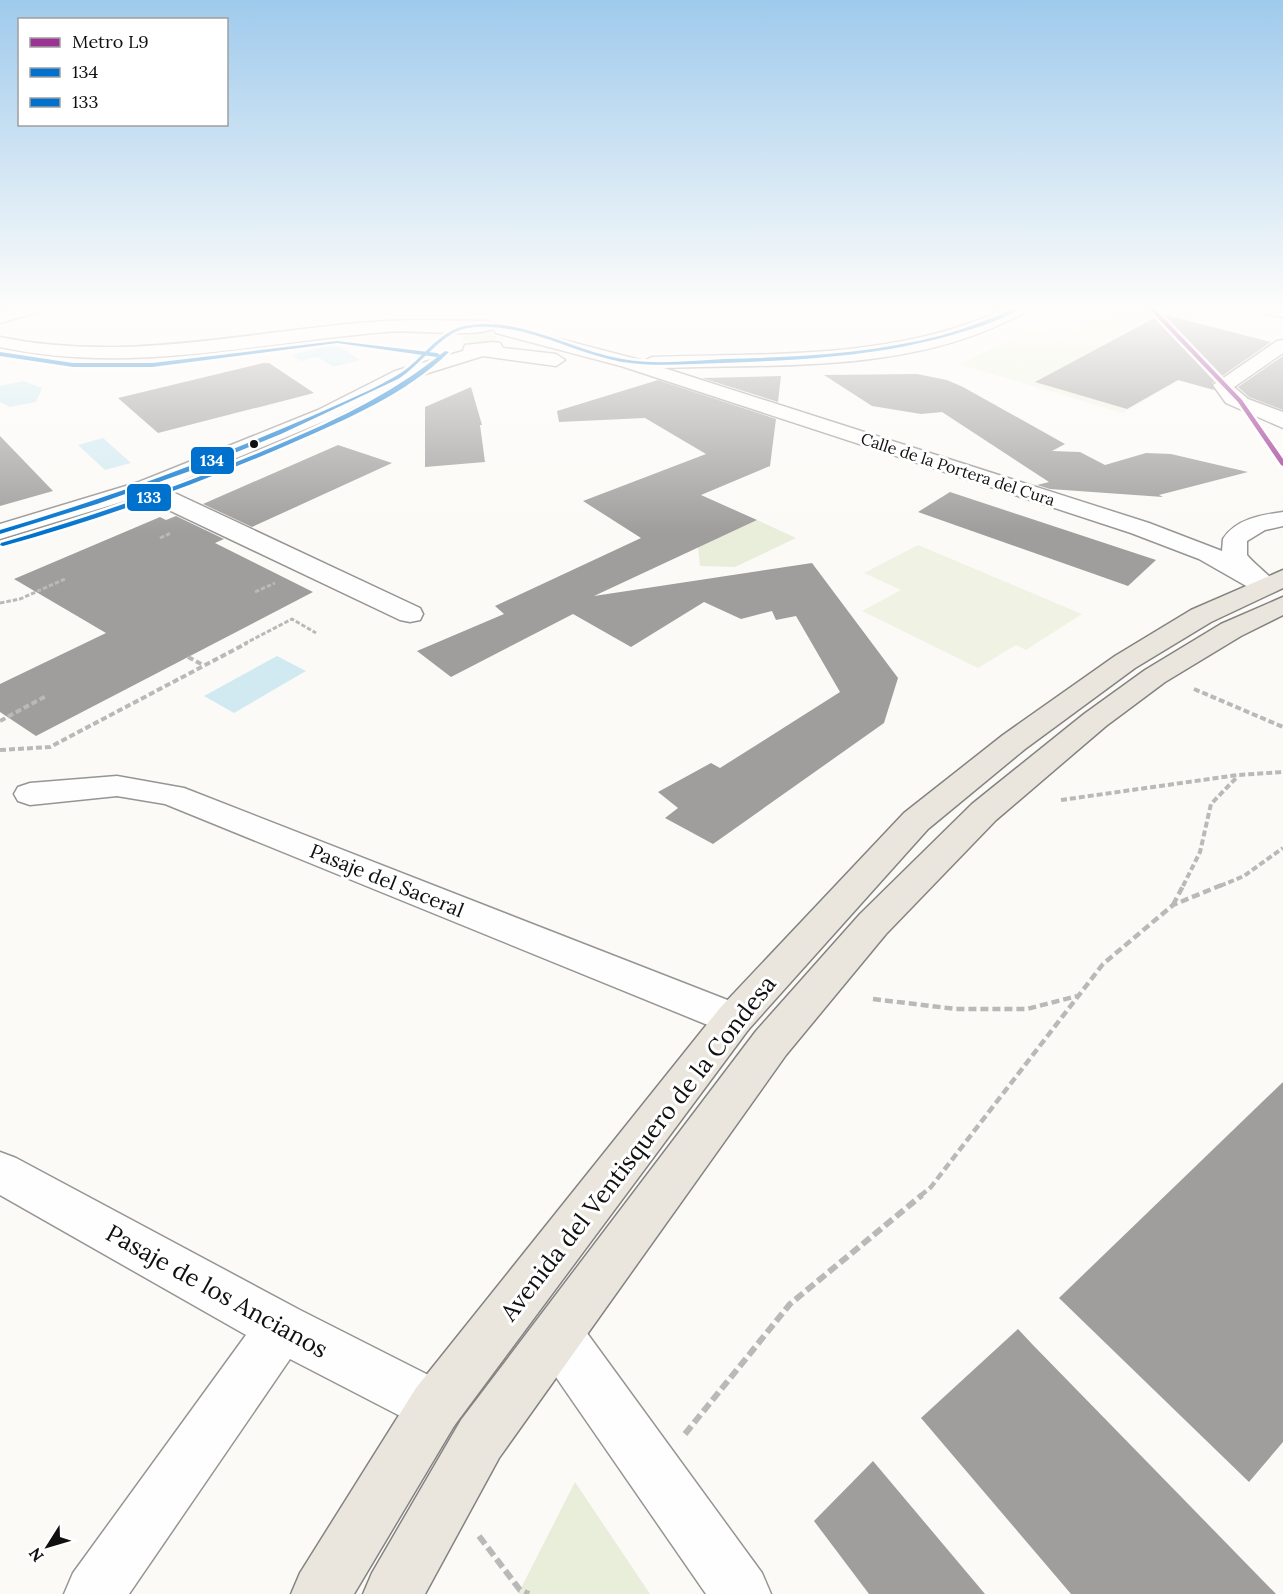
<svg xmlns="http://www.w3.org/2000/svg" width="1283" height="1594" font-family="Lora,serif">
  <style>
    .green { fill: #e8eed9 }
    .pitch { fill: #f0f3e3 }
    .water { fill: #d1eaf2 }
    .building { fill: #a09e9c }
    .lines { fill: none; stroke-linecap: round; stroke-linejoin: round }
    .minor-casing { stroke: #969594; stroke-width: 3 }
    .major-casing { stroke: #848381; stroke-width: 3 }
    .path-far3 { stroke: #b9b9b8; stroke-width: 3; stroke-dasharray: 4.5 2; stroke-linecap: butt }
    .path-far2 { stroke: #b9b9b8; stroke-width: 4; stroke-dasharray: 6 3; stroke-linecap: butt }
    .path-far1 { stroke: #b9b9b8; stroke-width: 4.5; stroke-dasharray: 8 4; stroke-linecap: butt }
    .path { stroke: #b9b9b8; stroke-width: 6; stroke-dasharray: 10 4.5; stroke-linecap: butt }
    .minor { fill: #fffefe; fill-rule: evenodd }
    .major { fill: #eae6dd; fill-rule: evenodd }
    .bus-1-casing { stroke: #fff; stroke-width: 5 }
    .bus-2-casing { stroke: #fff; stroke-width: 5 }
    .bus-1 { fill: #0072ce; fill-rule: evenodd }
    .bus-2 { fill: #0072ce; fill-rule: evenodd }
    .metro-1-casing { stroke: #fff; stroke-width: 5 }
    .metro-1 { fill: #9c3293; fill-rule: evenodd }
    .bus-dot { fill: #101010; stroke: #fff; stroke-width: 2 }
    .labels { text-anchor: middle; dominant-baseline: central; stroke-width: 6; stroke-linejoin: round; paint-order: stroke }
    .far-street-label { font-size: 16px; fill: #101010; stroke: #fff }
    .street-label { font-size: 20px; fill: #101010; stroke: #fff }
    .near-street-label { font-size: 24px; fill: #101010; stroke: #fff }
    .line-badge { stroke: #fff; stroke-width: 2 }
    .badge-label { font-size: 16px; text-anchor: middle; font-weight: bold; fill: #fff }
  </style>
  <rect width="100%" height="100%" fill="#fcfaf7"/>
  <g class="green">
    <path d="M483,331L495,333L498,337C488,345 472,346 461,339L467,333Z"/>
    <polygon points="757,520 796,538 735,567 700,566 698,547"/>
    <polygon points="575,1482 650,1594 518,1594"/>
  </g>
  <g class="pitch">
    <polygon points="1118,309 1215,309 1189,321 1227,352 1123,413 959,364 1031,330 1063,337"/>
    <polygon points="918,545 1082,614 1026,650 1016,645 978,668 862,611 901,590 864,573"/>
  </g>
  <g class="water">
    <polygon points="335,344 360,360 333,367 318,357 301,361 291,355"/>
    <polygon points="23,381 42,388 36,402 10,407 0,402 0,386"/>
    <polygon points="103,438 131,463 105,470 78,445"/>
    <polygon points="277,656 306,671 234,713 204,696"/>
  </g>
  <g class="building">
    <polygon points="1162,314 1271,342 1212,383 1214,390 1178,380 1127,409 1035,382"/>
    <polygon points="1283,356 1283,410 1249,397 1238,387"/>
    <polygon points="263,363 269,363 314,393 158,433 118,398"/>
    <polygon points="917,374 947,380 963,387 1065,444 1052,451 1080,452 1105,465 1146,453 1171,454 1248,472 1159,495 1163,497 1050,489 1037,485 1049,482 942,412 921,414 872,406 824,375"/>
    <polygon points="781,376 778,402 702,378"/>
    <polygon points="658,380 776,419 770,466 701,495 757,520 594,596 812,563 898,678 884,723 713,844 665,818 678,808 658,792 711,763 720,768 840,692 796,616 776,620 772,611 741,619 704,602 631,647 573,614 451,677 417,651 504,614 495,606 641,538 583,501 706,454 645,418 559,422 557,411"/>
    <polygon points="471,387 482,425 480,425 485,462 425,467 425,407"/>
    <polygon points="0,436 53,491 0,506"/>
    <polygon points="338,445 392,463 252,527 203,504"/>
    <polygon points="950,492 1156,560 1128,586 918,512"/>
    <polygon points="176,516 224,539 215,543 313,592 36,736 0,712 0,684 106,633 14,579 160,517 166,520"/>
    <polygon points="1283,1082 1283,1442 1249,1482 1059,1298"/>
    <polygon points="1018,1329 1032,1344 1276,1594 1071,1594 921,1418"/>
    <polygon points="873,1461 985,1594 869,1594 814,1521"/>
  </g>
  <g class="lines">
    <defs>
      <g id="minor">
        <polygon points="11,309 37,309 35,313 0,323 0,312"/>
        <path d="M1005,309H1027C1021,317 1008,320 999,325C896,372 774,364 664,368L1149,523L1222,551L1223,539C1236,519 1261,515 1283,512V526L1265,530L1247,541V555C1255,565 1271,576 1277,585L1273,591L1264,593L1255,591L1199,559L1131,533L621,366L496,333L493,329C468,338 414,329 385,332C256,343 128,375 0,347V337C130,364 257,329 386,321C420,319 454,321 487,321L496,326L502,324L644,361L652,357C771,353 894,360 1005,309Z"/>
        <polygon points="1261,309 1283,309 1283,317 1263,313"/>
        <polygon points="1283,340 1283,353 1234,387 1248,399 1283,412 1283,428 1226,403 1213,385 1277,341"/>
        <polygon points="494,342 500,343 503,348 556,354 565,360 556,366 483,356 409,379 332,418 164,488 420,608 423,614 420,620 410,622 400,620 154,503 144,495 0,539 0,524 139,482 318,410 395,371 463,351 465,345"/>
        <polygon points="117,776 184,788 748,1008 754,1019 748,1030 734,1035 720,1030 165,804 117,796 30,805 18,801 14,794 18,787 30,783"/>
        <polygon points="0,1152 16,1158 300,1310 454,1388 462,1407 454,1426 435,1434 290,1359 129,1594 64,1594 73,1573 246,1335 0,1195"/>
        <polygon points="558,1311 576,1318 762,1573 771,1594 706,1594 540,1354 533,1336 540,1318"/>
      </g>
      <g id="major">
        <polygon points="1283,570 1283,588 1211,622 1135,668 1025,749 928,829 748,1030 454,1426 354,1594 291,1594 300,1573 416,1388 720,1008 904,813 1003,735 1115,656 1191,610"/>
        <polygon points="1283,597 1283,615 1241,636 1165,682 1106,726 996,820 886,934 786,1055 499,1458 425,1594 363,1594 372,1573 461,1420 756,1031 860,914 972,804 1084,714 1145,670 1221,624"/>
      </g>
    </defs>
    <use href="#minor" class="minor-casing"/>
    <use href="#major" class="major-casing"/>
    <g class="path-far3">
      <polyline points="160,538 171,533"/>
      <polyline points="255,592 275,583"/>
      <polyline points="0,603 20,599 65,579"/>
      <polyline points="244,644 292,619 316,633"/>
    </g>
    <g class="path-far2">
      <polyline points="188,657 203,665"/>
      <polyline points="1194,689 1283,727"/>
      <polyline points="0,721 46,696"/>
      <polyline points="0,750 50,747 247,643"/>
      <polyline points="1061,800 1238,775 1283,772"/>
      <polyline points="1183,886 1200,852 1211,804 1238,776"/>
      <polyline points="1220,886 1244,876 1283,848"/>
    </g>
    <g class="path-far1">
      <polyline points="1173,905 1184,884"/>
      <polyline points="873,999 956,1009 1027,1009 1077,996"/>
      <polyline points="920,1196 931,1187 1103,964 1173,905 1224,884"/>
    </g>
    <g class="path">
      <polyline points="685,1434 790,1304 922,1195"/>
      <polyline points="479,1536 520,1590 529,1594"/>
    </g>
    <use href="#minor" class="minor"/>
    <use href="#major" class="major"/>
    <defs>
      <path id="bus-1" d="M1013,309H1020C1003,319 984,325 965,331C886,356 804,360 722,363C689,364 655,367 622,362C571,353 521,320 467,328C441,333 421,365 398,379L281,434L190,471L97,504L0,534V530C128,492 251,445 372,389C385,382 398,376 409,367C427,352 441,331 465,326C518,315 570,350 622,359C655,365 690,361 724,359C797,357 871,354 943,335C967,328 990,319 1013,309Z"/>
      <g id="bus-2">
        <polygon points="337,341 437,353 440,355 437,357 337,343 152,367 73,367 0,356 0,352 73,363 152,363"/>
        <path d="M445,351L449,352C406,394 347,419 292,443C198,484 102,519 3,546L0,545L1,543C90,517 177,487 263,451C328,424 390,396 445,351Z"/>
      </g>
    </defs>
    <use href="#bus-1" class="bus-1-casing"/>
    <use href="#bus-2" class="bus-2-casing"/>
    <use href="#bus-1" class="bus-1"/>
    <use href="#bus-2" class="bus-2"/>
    <defs>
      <polygon id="metro-1" points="1149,309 1155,309 1242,400 1283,459 1283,466 1281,465 1238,402"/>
    </defs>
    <use href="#metro-1" class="metro-1-casing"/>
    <use href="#metro-1" class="metro-1"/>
  </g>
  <linearGradient id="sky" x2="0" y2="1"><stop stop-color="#9fcaec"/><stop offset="0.58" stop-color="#fefdfb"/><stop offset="1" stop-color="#fefdfb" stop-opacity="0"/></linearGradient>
  <rect width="1283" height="532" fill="url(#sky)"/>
  <circle class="bus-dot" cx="254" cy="444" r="5"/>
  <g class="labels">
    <g class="far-street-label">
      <text transform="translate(958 469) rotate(18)">Calle de la Portera del Cura</text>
    </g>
    <g class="street-label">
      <text transform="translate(387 880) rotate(22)">Pasaje del Saceral</text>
    </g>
    <g class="near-street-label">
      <text transform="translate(638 1148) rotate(-52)">Avenida del Ventisquero de la Condesa</text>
      <text transform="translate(217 1291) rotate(29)">Pasaje de los Ancianos</text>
    </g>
  </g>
  <g class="line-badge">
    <rect x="190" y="446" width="45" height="29" rx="6" fill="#0072ce"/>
    <rect x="126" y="483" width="46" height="29" rx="6" fill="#0072ce"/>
  </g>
  <g class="badge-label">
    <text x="212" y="466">134</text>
    <text x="149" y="503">133</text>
  </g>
  <rect x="18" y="18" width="210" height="108" fill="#ffffff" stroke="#9f9f9f" stroke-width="1.5"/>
  <rect x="30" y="38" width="30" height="9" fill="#9c3293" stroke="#9f9f9f" stroke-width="1.5"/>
  <text x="72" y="48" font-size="18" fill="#101010">Metro L9</text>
  <rect x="30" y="68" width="30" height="9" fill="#0072ce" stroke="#9f9f9f" stroke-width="1.5"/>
  <text x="72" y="78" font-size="18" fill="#101010">134</text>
  <rect x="30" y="98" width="30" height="9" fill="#0072ce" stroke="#9f9f9f" stroke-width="1.5"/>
  <text x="72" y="108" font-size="18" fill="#101010">133</text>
  <g transform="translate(48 1546) rotate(233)" stroke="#ffffff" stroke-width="4.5" paint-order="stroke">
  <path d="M0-4.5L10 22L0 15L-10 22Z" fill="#101010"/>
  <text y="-9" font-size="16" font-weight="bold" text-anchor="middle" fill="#101010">N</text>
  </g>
</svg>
